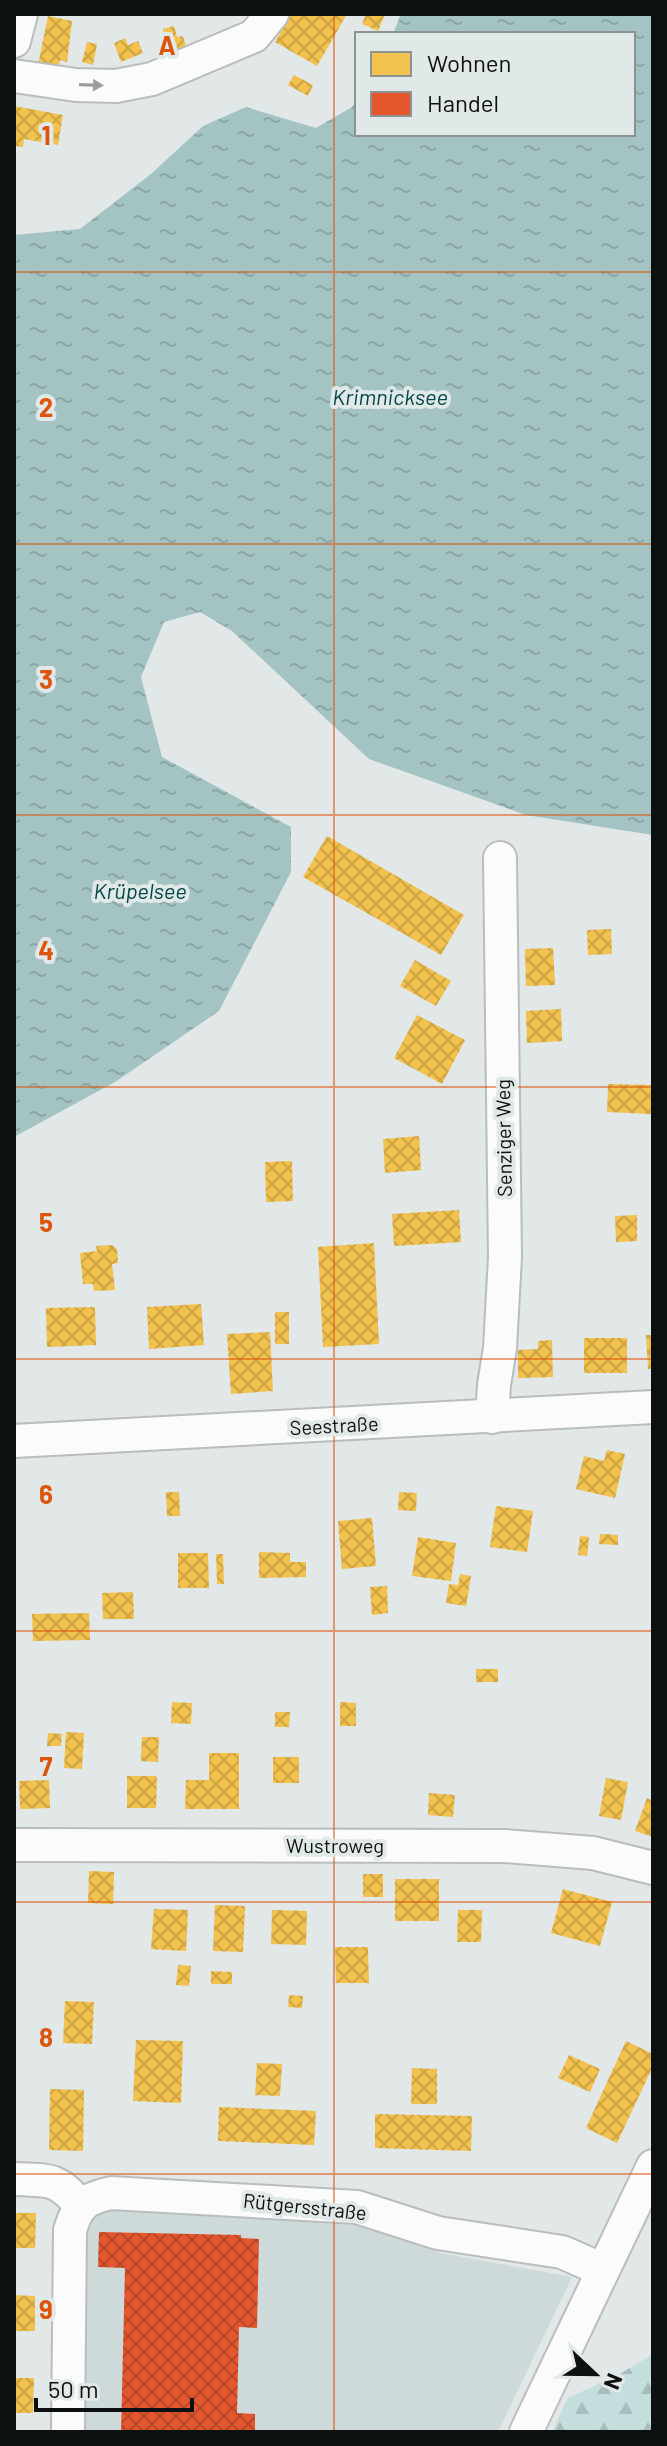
<svg xmlns="http://www.w3.org/2000/svg" width="667" height="2446" font-family="Barlow,sans-serif">
  <style>
    .built { fill: #cedada }
    .forest { fill: url(#forest-firs) }
    .water { fill: url(#water-ripples) }
    .homes { fill: url(#homes-cross-hatch) }
    .shops { fill: url(#shops-cross-hatch) }
    .lines { fill: none; stroke-linecap: round; stroke-linejoin: round }
    .minor-casing { stroke: #b9bdbd; stroke-width: 36 }
    .minor { stroke: #fbfbfb; stroke-width: 32 }
    .oneway { fill: #9c9d9d }
    .grid { fill: none; stroke: #dd550c; stroke-width: 2; stroke-opacity: 0.55 }
    .labels { text-anchor: middle; dominant-baseline: central; stroke-width: 8; stroke-linejoin: round; paint-order: stroke }
    .street-label { font-size: 20px; fill: #0d1010; stroke: #e1e8e8 }
    .water-label { font-size: 22px; font-style: italic; fill: #044748; stroke: #e1e8e8 }
    .grid-label { font-size: 26px; text-anchor: middle; font-weight: bold; fill: #dd550c; stroke: #e1e8e8; stroke-width: 8; stroke-linejoin: round; paint-order: stroke }
  </style>
  <defs>
    <pattern id="forest-firs" width="22" height="20" patternUnits="userSpaceOnUse" patternTransform="scale(2)"><rect width="22" height="20" fill="#c4dddd"/><path d="M5 1l3.5 6h-7zM16 11l3.5 6h-7z" fill="#a7bdbd"/></pattern>
    <pattern id="water-ripples" width="26" height="14" patternUnits="userSpaceOnUse" patternTransform="scale(2)"><rect width="26" height="14" fill="#a4c3c3"/><path d="M2 4q2-2 4 0t4 0M15 11q2-2 4 0t4 0" fill="none" stroke="#8ca6a6"/></pattern>
    <pattern id="homes-cross-hatch" width="8" height="8" patternUnits="userSpaceOnUse" patternTransform="scale(2)"><rect width="8" height="8" fill="#f2c14e"/><path d="M0 0l8 8M0 8l8-8" fill="none" stroke="#cea543"/></pattern>
    <pattern id="shops-cross-hatch" width="8" height="8" patternUnits="userSpaceOnUse" patternTransform="scale(2)"><rect width="8" height="8" fill="#e4572e"/><path d="M0 0l8 8M0 8l8-8" fill="none" stroke="#b74726"/></pattern>
  </defs>
  <rect width="100%" height="100%" fill="#e2e7e7"/>
  <polygon class="built" points="98,2210 347,2222 441,2253 572,2277 498,2432 76,2432 78,2231"/>
  <polygon class="forest" points="653,2354 653,2432 552,2432 568,2398 620,2374"/>
  <polygon class="water" points="401,14 653,14 653,835 526,815 369,759 232,631 200,612 164,622 141,677 162,757 291,827 291,872 219,1011 115,1082 14,1137 14,235 80,229 151,174 203,126 246,107 316,128 352,107 357,99 357,134 633,134 633,34 393,34"/>
  <g class="homes">
    <polygon points="291,14 347,14 317,66 275,42"/>
    <polygon points="366,14 385,14 378,31 362,24"/>
    <polygon points="48,16 72,21 67,62 60,60 58,69 38,65"/>
    <polygon points="174,26 177,37 183,36 188,55 163,61 159,40 165,39 163,29"/>
    <polygon points="125,38 128,45 138,41 143,53 121,62 114,43"/>
    <polygon points="87,42 97,44 93,65 82,62"/>
    <polygon points="294,75 313,85 308,96 288,85"/>
    <polygon points="14,106 63,115 58,145 24,139 23,147 14,146"/>
    <polygon points="327,836 464,915 441,955 303,877"/>
    <polygon points="611,929 612,954 588,955 587,930"/>
    <polygon points="553,948 555,985 526,986 525,949"/>
    <polygon points="415,960 451,981 436,1006 400,986"/>
    <polygon points="561,1009 562,1041 527,1043 526,1011"/>
    <polygon points="417,1015 465,1040 442,1084 394,1058"/>
    <polygon points="608,1084 652,1085 651,1114 607,1112"/>
    <polygon points="419,1136 421,1170 385,1173 383,1139"/>
    <polygon points="292,1161 293,1201 266,1202 265,1162"/>
    <polygon points="459,1210 461,1242 394,1246 392,1214"/>
    <polygon points="637,1215 637,1241 616,1242 615,1216"/>
    <polygon points="374,1243 379,1344 323,1347 318,1247"/>
    <polygon points="112,1245 117,1249 118,1263 112,1264 115,1290 94,1291 93,1284 83,1284 80,1253 97,1251 96,1246"/>
    <polygon points="201,1304 204,1345 149,1349 147,1307"/>
    <polygon points="95,1307 96,1345 47,1347 46,1308"/>
    <rect x="275" y="1312" width="14" height="32"/>
    <polygon points="270,1332 273,1391 231,1394 227,1334"/>
    <polygon points="646,1335 653,1335 653,1369 648,1369"/>
    <rect x="584" y="1338" width="43" height="35"/>
    <polygon points="552,1340 553,1377 518,1378 518,1350 538,1349 538,1341"/>
    <polygon points="607,1450 625,1454 615,1498 576,1489 584,1456 604,1461"/>
    <polygon points="166,1492 179,1492 180,1516 167,1516"/>
    <polygon points="399,1492 417,1493 416,1511 398,1510"/>
    <polygon points="496,1506 533,1511 527,1552 490,1547"/>
    <polygon points="372,1518 376,1566 342,1569 338,1521"/>
    <polygon points="600,1534 618,1535 618,1545 599,1544"/>
    <polygon points="580,1536 589,1537 587,1556 578,1555"/>
    <polygon points="418,1537 456,1543 451,1581 412,1576"/>
    <polygon points="259,1552 290,1553 290,1562 306,1562 306,1577 259,1578"/>
    <polygon points="178,1553 208,1553 209,1588 178,1588"/>
    <polygon points="216,1554 223,1554 224,1584 217,1584"/>
    <polygon points="460,1574 471,1576 466,1606 446,1603 449,1584 458,1585"/>
    <polygon points="387,1586 388,1613 372,1615 370,1587"/>
    <polygon points="133,1592 134,1619 103,1619 102,1593"/>
    <polygon points="89,1613 90,1640 33,1641 32,1614"/>
    <rect x="476" y="1669" width="22" height="13"/>
    <polygon points="172,1702 192,1703 191,1724 171,1723"/>
    <polygon points="340,1702 356,1703 356,1726 340,1726"/>
    <polygon points="275,1712 290,1712 289,1727 275,1727"/>
    <polygon points="66,1732 84,1733 82,1769 64,1768"/>
    <polygon points="48,1733 62,1734 61,1746 47,1746"/>
    <polygon points="142,1737 159,1737 158,1762 141,1761"/>
    <polygon points="209,1753 239,1753 239,1809 185,1809 186,1780 209,1780"/>
    <rect x="273" y="1757" width="26" height="26"/>
    <polygon points="127,1776 157,1776 156,1808 127,1808"/>
    <polygon points="606,1778 628,1782 621,1820 599,1816"/>
    <polygon points="49,1780 50,1808 20,1809 19,1781"/>
    <polygon points="429,1793 455,1795 453,1817 428,1815"/>
    <polygon points="647,1798 653,1801 653,1837 635,1831"/>
    <polygon points="89,1871 114,1872 113,1904 88,1903"/>
    <rect x="363" y="1874" width="20" height="23"/>
    <rect x="395" y="1879" width="44" height="42"/>
    <polygon points="563,1889 612,1902 600,1946 551,1933"/>
    <polygon points="215,1905 245,1906 243,1952 213,1951"/>
    <polygon points="154,1909 188,1910 186,1951 151,1949"/>
    <polygon points="272,1910 307,1911 306,1945 271,1944"/>
    <polygon points="458,1910 482,1910 481,1942 457,1942"/>
    <polygon points="335,1947 368,1947 369,1983 336,1983"/>
    <polygon points="178,1965 191,1966 189,1986 176,1985"/>
    <polygon points="211,1971 232,1972 232,1984 211,1984"/>
    <polygon points="289,1995 303,1996 302,2008 288,2007"/>
    <polygon points="65,2001 94,2002 92,2044 63,2043"/>
    <polygon points="136,2040 183,2041 181,2103 133,2101"/>
    <polygon points="626,2041 653,2054 653,2066 617,2143 586,2128"/>
    <polygon points="569,2055 600,2069 590,2092 558,2078"/>
    <polygon points="257,2063 282,2064 280,2096 255,2095"/>
    <polygon points="412,2068 437,2069 437,2104 411,2104"/>
    <polygon points="50,2089 84,2090 83,2151 49,2150"/>
    <polygon points="219,2107 316,2111 314,2145 218,2141"/>
    <polygon points="375,2114 472,2116 471,2151 375,2148"/>
    <polygon points="14,2213 36,2213 35,2248 14,2248"/>
    <polygon points="14,2295 35,2296 35,2331 14,2331"/>
    <polygon points="14,2378 34,2378 33,2413 14,2413"/>
  </g>
  <polygon class="shops" points="99,2232 241,2235 241,2238 259,2239 257,2328 239,2327 237,2413 255,2414 255,2432 121,2432 125,2268 98,2267"/>
  <g class="lines">
    <defs>
      <g id="minor">
        <polyline points="14,41 21,14"/>
        <polyline points="14,76 76,85 116,86 152,79 254,36 272,14"/>
        <polyline points="492,1417 494,1385 500,1348 505,1257 500,858"/>
        <polyline points="14,1441 653,1407"/>
        <polyline points="14,1845 505,1846 593,1853 653,1868"/>
        <path d="M14,2179C49,2180 59,2178 81,2207"/>
        <path d="M68,2432L70,2230C78,2204 85,2199 111,2193L357,2207L438,2233L562,2252L603,2270"/>
        <polyline points="526,2432 653,2166"/>
      </g>
    </defs>
    <use href="#minor" class="minor-casing"/>
    <use href="#minor" class="minor"/>
  </g>
  <defs><path id="oneway-solid" d="M-6-.8H1V-3.2L6.5 0L1 3.2V.8H-6Z" transform="scale(2)"/></defs>
  <use class="oneway" href="#oneway-solid" transform="translate(91 85) rotate(2)"/>
  <path class="grid" d="M334,14V2432M14,272H653M14,544H653M14,815H653M14,1087H653M14,1359H653M14,1631H653M14,1902H653M14,2174H653"/>
  <g class="labels">
    <g class="street-label">
      <text transform="translate(503 1138) rotate(-91)">Senziger Weg</text>
      <text transform="translate(334 1425) rotate(-3)">Seestraße</text>
      <text x="335" y="1845">Wustroweg</text>
      <text transform="translate(305 2206) rotate(6)">Rütgersstraße</text>
    </g>
    <g class="water-label">
      <text x="390" y="396">Krimnicksee</text>
      <text x="140" y="890">Krüpelsee</text>
    </g>
  </g>
  <g class="grid-label">
    <text x="167" y="55">A</text>
    <text x="46" y="145">1</text>
    <text x="46" y="417">2</text>
    <text x="46" y="689">3</text>
    <text x="46" y="960">4</text>
    <text x="46" y="1232">5</text>
    <text x="46" y="1504">6</text>
    <text x="46" y="1776">7</text>
    <text x="46" y="2047">8</text>
    <text x="46" y="2319">9</text>
  </g>
  <rect width="667" height="2446" fill="none" stroke="#0d1010" stroke-width="32"/>
  <rect x="355" y="32" width="280" height="104" fill="#e1e8e8" stroke="#8c9292" stroke-width="2"/>
  <rect x="371" y="52" width="40" height="24" fill="#f2c14e" stroke="#8c9292" stroke-width="2"/>
  <text x="427" y="72" font-size="24" fill="#0d1010">Wohnen</text>
  <rect x="371" y="92" width="40" height="24" fill="#e4572e" stroke="#8c9292" stroke-width="2"/>
  <text x="427" y="112" font-size="24" fill="#0d1010">Handel</text>
  <g transform="translate(595 2374) rotate(112)" stroke="#e1e8e8" stroke-width="6" paint-order="stroke">
  <path d="M0-6L14 30L0 20L-14 30Z" fill="#0d1010"/>
  <text y="-12" font-size="22" font-weight="bold" text-anchor="middle" fill="#0d1010">N</text>
  </g>
  <path d="M36 2398v12h156v-12" fill="none" stroke="#0d1010" stroke-width="4"/>
  <text x="48" y="2398" font-size="24" fill="#0d1010" stroke="#e1e8e8" stroke-width="6" paint-order="stroke">50 m</text>
</svg>
